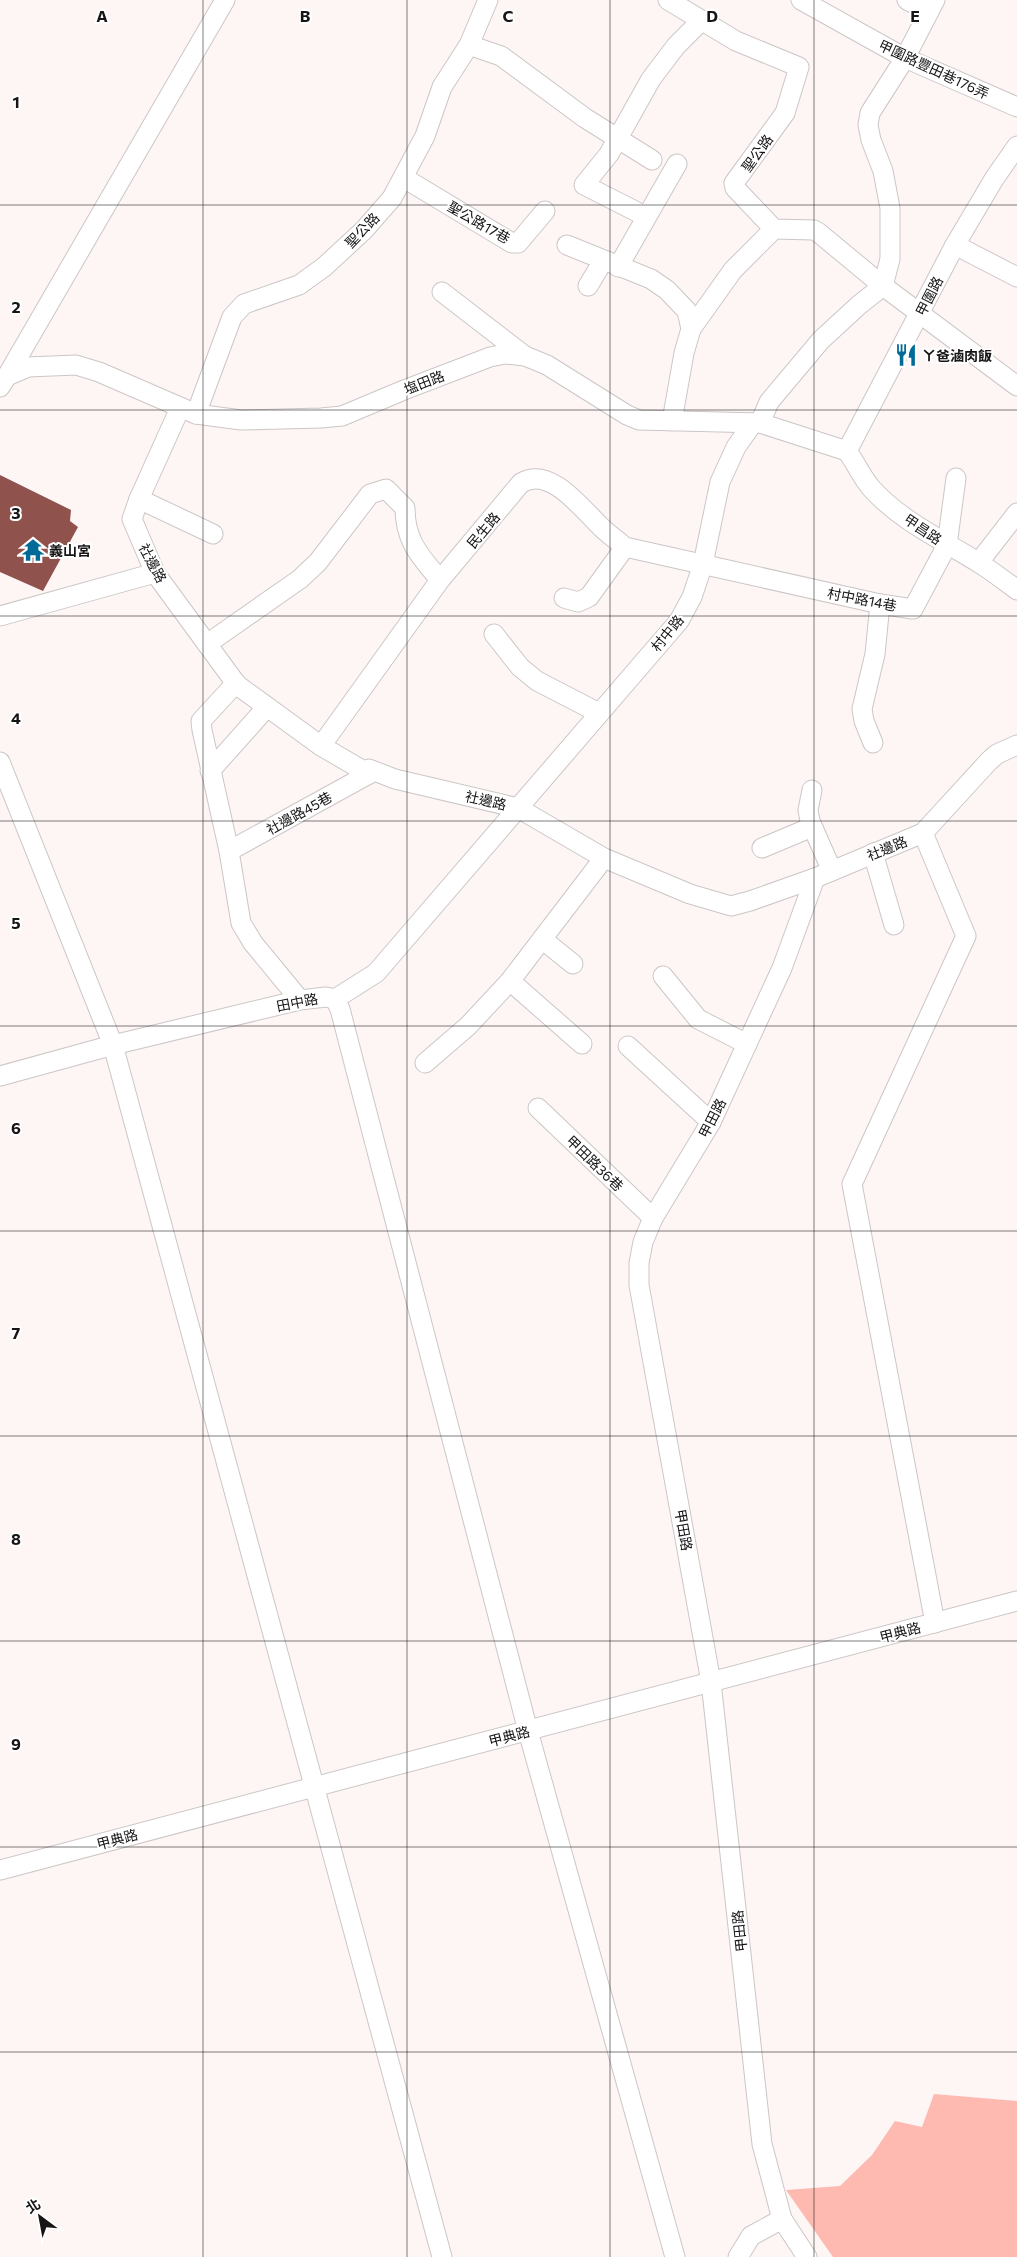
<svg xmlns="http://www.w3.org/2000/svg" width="1017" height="2257" font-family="Commissioner,'Noto Sans TC',sans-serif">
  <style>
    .grass { fill: #feb9b1 }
    .building { fill: #8f524c }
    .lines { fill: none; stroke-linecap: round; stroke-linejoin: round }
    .minor-casing { stroke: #cdc6c6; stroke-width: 21 }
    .minor { stroke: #fff; stroke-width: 19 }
    .grid { fill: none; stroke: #161414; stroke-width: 1; stroke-opacity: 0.55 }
    .labels { text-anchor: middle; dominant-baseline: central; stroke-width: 4; stroke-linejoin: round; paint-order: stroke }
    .street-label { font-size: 14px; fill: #161414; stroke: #fff }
    .poi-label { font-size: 14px; font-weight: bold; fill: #161414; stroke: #fff; text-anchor: start }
    .grid-label { font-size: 16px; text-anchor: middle; font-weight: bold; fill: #161414; stroke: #fff; stroke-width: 4; stroke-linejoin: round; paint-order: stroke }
  </style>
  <rect width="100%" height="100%" fill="#fdf6f5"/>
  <polygon class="grass" points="934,2094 1017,2101 1017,2257 833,2257 786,2190 840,2186 872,2155 895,2121 922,2127"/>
  <polygon class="building" points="0,475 71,510 70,521 78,527 43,591 0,572"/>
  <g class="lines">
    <defs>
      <g id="minor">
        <polyline points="668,0 736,41 799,67 785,113 734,183 735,188 774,229 814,230 819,233 883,286 1017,386"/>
        <polyline points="801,0 905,58 1017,107"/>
        <polyline points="907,0 929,11"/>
        <polyline points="469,45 501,56 585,118 652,160"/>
        <polyline points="404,178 512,243 518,243 545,211"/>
        <polyline points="645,216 584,185 609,154 651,79 676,46 702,20"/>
        <polyline points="567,245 651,279 667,290 687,311 691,329 684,353 672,421"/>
        <polyline points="955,245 1017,277"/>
        <polyline points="618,267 677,164"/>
        <polyline points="588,286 603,261"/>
        <polyline points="442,292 525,356"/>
        <polyline points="691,329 733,270 774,229"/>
        <polyline points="7,376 225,0"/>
        <polyline points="0,387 7,376 28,367 76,365 99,372 196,414 241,420 321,418 342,416 404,390 490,357 505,354 525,356 547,365 627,415 639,420 760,423 847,451"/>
        <polyline points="180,408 139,499 132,519 155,573 237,685 321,746 369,774 369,769 395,779 518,808 604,858 690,894 731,906 750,901 815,878 923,833 989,761 997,754 1017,745"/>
        <polyline points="196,414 232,317 244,304 299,285 324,267 364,230 392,198 425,136 442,87 469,45 488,0"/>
        <polyline points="760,423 769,402 821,340 859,305 883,286 890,259 890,208 883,171 871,140 868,125 870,113 905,58 935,0"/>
        <polyline points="847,451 955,245 994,179 1017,146"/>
        <path d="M847,451C856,463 862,478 872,489C902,522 943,540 979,563C992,571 1005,581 1017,590"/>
        <polyline points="139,499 213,534"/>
        <polyline points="979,562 1017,513"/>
        <polyline points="564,598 578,602 589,597 625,547"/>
        <polyline points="0,616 155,573"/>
        <polyline points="494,634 520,667 537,681 599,713"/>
        <path d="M207,644L300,579L318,562L370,494L386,489L405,508C405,541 420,556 440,580"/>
        <polyline points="236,683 201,721 202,730 229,851 241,923 253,943 300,1000"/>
        <polyline points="873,743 864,721 862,709 875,654 880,604"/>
        <path d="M321,746L440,580L521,483C550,465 582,509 601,527C608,534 617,540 625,547L880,604L913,609L947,545L956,478"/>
        <polyline points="0,762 113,1045 442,2257"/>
        <polyline points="210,771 267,707"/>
        <polyline points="812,790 808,810 810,821 832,871"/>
        <polyline points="923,833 966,936 852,1184 935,1623"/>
        <polyline points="762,848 812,827"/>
        <polyline points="229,851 369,774"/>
        <polyline points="873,853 894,925"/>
        <polyline points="542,939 573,964"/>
        <polyline points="663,976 698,1019 747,1044"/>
        <polyline points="510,981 582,1044"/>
        <polyline points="335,999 340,1009 528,1731 675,2257"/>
        <polyline points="628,1046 711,1122"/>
        <polyline points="425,1063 468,1026 510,981 604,858"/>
        <polyline points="0,1076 113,1045 300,1000 326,997 335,999 376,973 679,621 692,597 703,564 720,482 736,447 753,423"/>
        <polyline points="538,1108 653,1218"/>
        <polyline points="0,1870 1017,1601"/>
        <polyline points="738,2257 751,2236 782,2219"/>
        <polyline points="807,2257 782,2219 762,2144 711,1682 639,1285 639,1263 643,1242 653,1218 711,1122 782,968 815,878"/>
      </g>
    </defs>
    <use href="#minor" class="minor-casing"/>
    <use href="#minor" class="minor"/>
  </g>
  <path class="grid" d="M203,0V2257M407,0V2257M610,0V2257M814,0V2257M0,205H1017M0,410H1017M0,616H1017M0,821H1017M0,1026H1017M0,1231H1017M0,1436H1017M0,1641H1017M0,1847H1017M0,2052H1017"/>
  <defs>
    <symbol id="restaurant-bare" viewBox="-9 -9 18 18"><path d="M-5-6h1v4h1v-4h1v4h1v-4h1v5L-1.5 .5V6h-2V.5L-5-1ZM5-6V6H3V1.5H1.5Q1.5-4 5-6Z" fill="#006b98" stroke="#fff" stroke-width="2.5" paint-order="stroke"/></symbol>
    <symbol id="temple-bare" viewBox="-9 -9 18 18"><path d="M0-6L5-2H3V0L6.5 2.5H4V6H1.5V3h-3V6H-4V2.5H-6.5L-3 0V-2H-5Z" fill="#006b98" stroke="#fff" stroke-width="2.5" paint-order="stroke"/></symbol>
  </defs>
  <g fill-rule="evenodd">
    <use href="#restaurant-bare" x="890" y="339" width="32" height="32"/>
    <use href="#temple-bare" x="17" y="534" width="32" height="32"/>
  </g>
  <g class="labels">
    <g class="street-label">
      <text transform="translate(934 69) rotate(25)">甲圍路豐田巷176弄</text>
      <text transform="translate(757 153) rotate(-54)">聖公路</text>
      <text transform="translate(479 222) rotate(30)">聖公路17巷</text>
      <text transform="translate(362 230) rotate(-46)">聖公路</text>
      <text transform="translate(929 296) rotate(-63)">甲圍路</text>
      <text transform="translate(424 382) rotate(-21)">塩田路</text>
      <text transform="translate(923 529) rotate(34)">甲昌路</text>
      <text transform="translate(483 530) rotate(-50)">民生路</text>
      <text transform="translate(153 563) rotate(62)">社邊路</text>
      <text transform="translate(862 599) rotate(11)">村中路14巷</text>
      <text transform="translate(667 633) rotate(-51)">村中路</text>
      <text transform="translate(486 800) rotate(13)">社邊路</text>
      <text transform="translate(299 813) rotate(-29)">社邊路45巷</text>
      <text transform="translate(887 848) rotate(-22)">社邊路</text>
      <text transform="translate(297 1002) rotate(-11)">田中路</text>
      <text transform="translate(712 1118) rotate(-63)">甲田路</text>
      <text transform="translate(595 1163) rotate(44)">甲田路36巷</text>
      <text transform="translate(684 1530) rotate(80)">甲田路</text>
      <text transform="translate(900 1632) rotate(-15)">甲典路</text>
      <text transform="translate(509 1736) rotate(-15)">甲典路</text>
      <text transform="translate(117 1839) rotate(-15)">甲典路</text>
      <text transform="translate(739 1931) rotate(-96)">甲田路</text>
    </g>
    <g class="poi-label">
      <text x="922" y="355">ㄚ爸滷肉飯</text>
      <text x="49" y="550">義山宮</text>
    </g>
  </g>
  <g class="grid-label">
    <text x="102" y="22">A</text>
    <text x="305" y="22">B</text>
    <text x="508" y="22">C</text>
    <text x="712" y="22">D</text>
    <text x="915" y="22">E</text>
    <text x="16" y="108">1</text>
    <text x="16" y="313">2</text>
    <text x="16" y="519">3</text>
    <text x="16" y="724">4</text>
    <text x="16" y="929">5</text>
    <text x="16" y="1134">6</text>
    <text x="16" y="1339">7</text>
    <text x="16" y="1545">8</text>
    <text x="16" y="1750">9</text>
  </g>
  <g transform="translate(40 2217) rotate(328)" stroke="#ffffff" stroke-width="4" paint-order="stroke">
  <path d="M0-4L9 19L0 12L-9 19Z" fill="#161414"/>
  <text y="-8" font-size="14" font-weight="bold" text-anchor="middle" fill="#161414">北</text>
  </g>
</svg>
